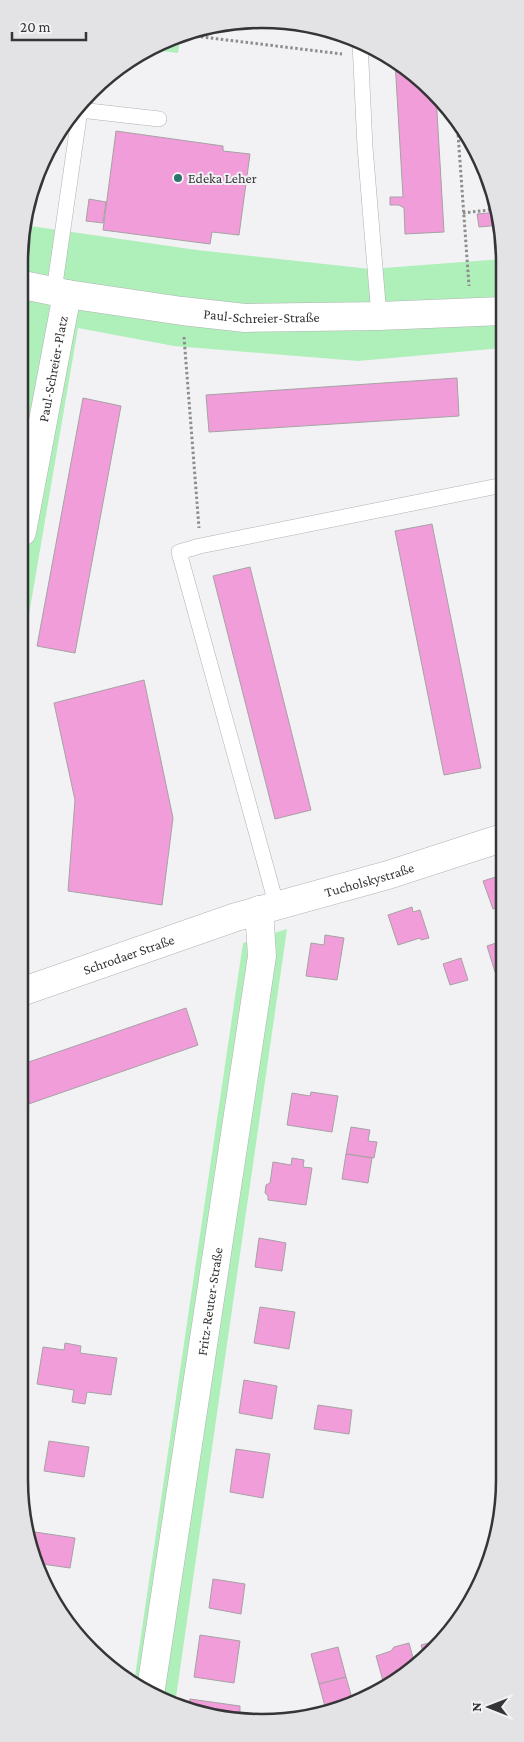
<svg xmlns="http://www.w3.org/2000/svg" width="524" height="1742" font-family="'Crimson Pro',serif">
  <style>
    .green { fill: #afefba }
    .building { fill: #f19dd9; stroke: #a6a2a4 }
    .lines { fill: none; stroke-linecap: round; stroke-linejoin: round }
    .service-casing { stroke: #b1b2b5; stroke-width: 16 }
    .minor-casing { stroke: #b1b2b5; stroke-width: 29 }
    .path { stroke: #8d8d90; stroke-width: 3; stroke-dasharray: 2.5 2.5; stroke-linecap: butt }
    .service { stroke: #fff; stroke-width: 15 }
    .minor { stroke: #fff; stroke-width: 28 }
    .poi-dot { fill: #2c746d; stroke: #f2f2f5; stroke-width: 2 }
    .labels { text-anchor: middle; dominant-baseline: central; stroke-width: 4; stroke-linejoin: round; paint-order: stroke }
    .poi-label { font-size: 14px; fill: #353537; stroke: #f2f2f5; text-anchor: start }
    .street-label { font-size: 14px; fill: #353537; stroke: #f2f2f5 }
    .rim { fill: none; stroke: #353537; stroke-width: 2.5 }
  </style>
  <rect width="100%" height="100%" fill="#f2f2f5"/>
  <g class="green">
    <polygon points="180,38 178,53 151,50"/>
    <polygon points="23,225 197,250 370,269 503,259 503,348 358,361 174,346 78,328 22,655"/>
    <polygon points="287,929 175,1704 154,1698 134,1683 243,943"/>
    <polygon points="27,1171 20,1221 20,1174"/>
  </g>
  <g class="building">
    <polygon points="245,23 264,23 264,26"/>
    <polygon points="395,61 436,94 444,232 405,234 404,208 399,205 390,205 390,197 403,197"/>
    <polygon points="116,131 223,146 223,151 250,154 239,235 212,232 210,244 103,230"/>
    <polygon points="89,199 106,202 103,223 86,221"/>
    <polygon points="498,212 502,225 479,227 477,214"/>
    <polygon points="457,378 459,416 209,432 206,395"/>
    <polygon points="83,398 121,406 75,653 37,646"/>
    <polygon points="432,524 481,768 444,775 395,531"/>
    <polygon points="250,567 311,810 275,819 213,576"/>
    <polygon points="144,680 173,818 162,905 68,891 75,800 54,703"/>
    <polygon points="502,875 502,907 493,909 483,881"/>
    <polygon points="412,907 413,912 420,910 429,938 421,940 420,938 398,945 388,915"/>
    <polygon points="325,935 344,938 337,980 306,976 311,943 324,945"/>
    <polygon points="502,941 502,970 495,972 487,946"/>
    <polygon points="461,958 468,980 450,985 443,964"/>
    <polygon points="186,1008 198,1045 20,1107 20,1065"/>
    <polygon points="311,1092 338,1096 332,1132 287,1125 292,1093 310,1096"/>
    <polygon points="351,1127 370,1130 368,1141 377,1142 374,1158 346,1154"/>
    <polygon points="346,1154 372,1158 368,1183 342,1179"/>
    <polygon points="292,1158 304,1160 303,1167 312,1168 306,1205 268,1200 268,1196 265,1193 266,1185 270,1183 273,1162 291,1165"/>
    <polygon points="259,1238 286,1243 282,1271 255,1267"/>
    <polygon points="260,1307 295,1312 289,1349 254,1343"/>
    <polygon points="65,1343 81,1346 80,1353 117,1358 111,1395 87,1392 85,1404 72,1402 74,1390 37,1384 43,1347 64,1350"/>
    <polygon points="244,1380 277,1386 272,1419 239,1413"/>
    <polygon points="318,1405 352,1410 349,1434 314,1429"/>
    <polygon points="49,1441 89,1447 84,1477 44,1471"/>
    <polygon points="236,1449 270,1454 263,1498 230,1492"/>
    <polygon points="35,1532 75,1538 70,1568 35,1563 32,1548"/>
    <polygon points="213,1579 245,1584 241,1614 209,1608"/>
    <polygon points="200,1635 240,1641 234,1683 194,1677"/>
    <polygon points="436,1641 436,1643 424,1655 421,1645"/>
    <polygon points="409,1643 415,1665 397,1682 385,1688 376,1656 391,1651 394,1647"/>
    <polygon points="338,1647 346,1677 319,1684 311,1654"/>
    <polygon points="346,1677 353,1702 327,1714 319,1684"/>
    <polygon points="190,1699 240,1706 240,1721 231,1721 188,1708"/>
  </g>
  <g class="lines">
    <defs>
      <g id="service">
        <polyline points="360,42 365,147 379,316"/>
        <polyline points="54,291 80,110 159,119"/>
        <polyline points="277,907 179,552 200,546 503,485"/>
      </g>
      <g id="minor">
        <path id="s1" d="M23,285L67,294L182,311L245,318L379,316L503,311"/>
        <path id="s2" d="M22,532L67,294"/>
        <path id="s3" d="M21,992L236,917L388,875L502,838"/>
        <path id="s4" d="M150,1695L262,956L259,910"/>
      </g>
    </defs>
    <use href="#service" class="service-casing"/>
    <use href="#minor" class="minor-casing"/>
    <g class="path">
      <polyline points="186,35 342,54"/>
      <polyline points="198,37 198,30"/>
      <polyline points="457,120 469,286"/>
      <polyline points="463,213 497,209"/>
      <polyline points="184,337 199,528"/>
    </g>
    <use href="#service" class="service"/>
    <use href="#minor" class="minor"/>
  </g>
  <circle class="poi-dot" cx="178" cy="178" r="5"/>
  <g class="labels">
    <g class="poi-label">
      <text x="188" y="178">Edeka Leher</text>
    </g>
    <g class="street-label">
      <text stroke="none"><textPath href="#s1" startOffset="241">Paul-Schreier-Straße</textPath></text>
      <text stroke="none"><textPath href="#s2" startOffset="166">Paul-Schreier-Platz</textPath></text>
      <text stroke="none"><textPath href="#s3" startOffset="366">Tucholskystraße</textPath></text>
      <text stroke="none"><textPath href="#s3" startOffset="114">Schrodaer Straße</textPath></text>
      <text stroke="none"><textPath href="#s4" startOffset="398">Fritz-Reuter-Straße</textPath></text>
    </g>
  </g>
  <path d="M0 0H524V1742H0ZM262 28H262A234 234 0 0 1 496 262V1480A234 234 0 0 1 262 1714H262A234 234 0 0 1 28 1480V262A234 234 0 0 1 262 28Z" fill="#e3e3e6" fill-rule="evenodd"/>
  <path class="rim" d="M262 28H262A234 234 0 0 1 496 262V1480A234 234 0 0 1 262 1714H262A234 234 0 0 1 28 1480V262A234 234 0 0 1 262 28Z"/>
  <g transform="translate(489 1707) rotate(270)" stroke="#f2f2f5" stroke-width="4" paint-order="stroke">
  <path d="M0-4L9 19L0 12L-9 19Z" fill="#353537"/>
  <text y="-8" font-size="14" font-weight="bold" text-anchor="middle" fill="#353537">N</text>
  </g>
  <path d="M12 32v8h74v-8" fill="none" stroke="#353537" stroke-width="2.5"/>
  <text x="20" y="32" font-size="15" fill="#353537" stroke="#f2f2f5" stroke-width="4" paint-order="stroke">20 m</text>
</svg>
